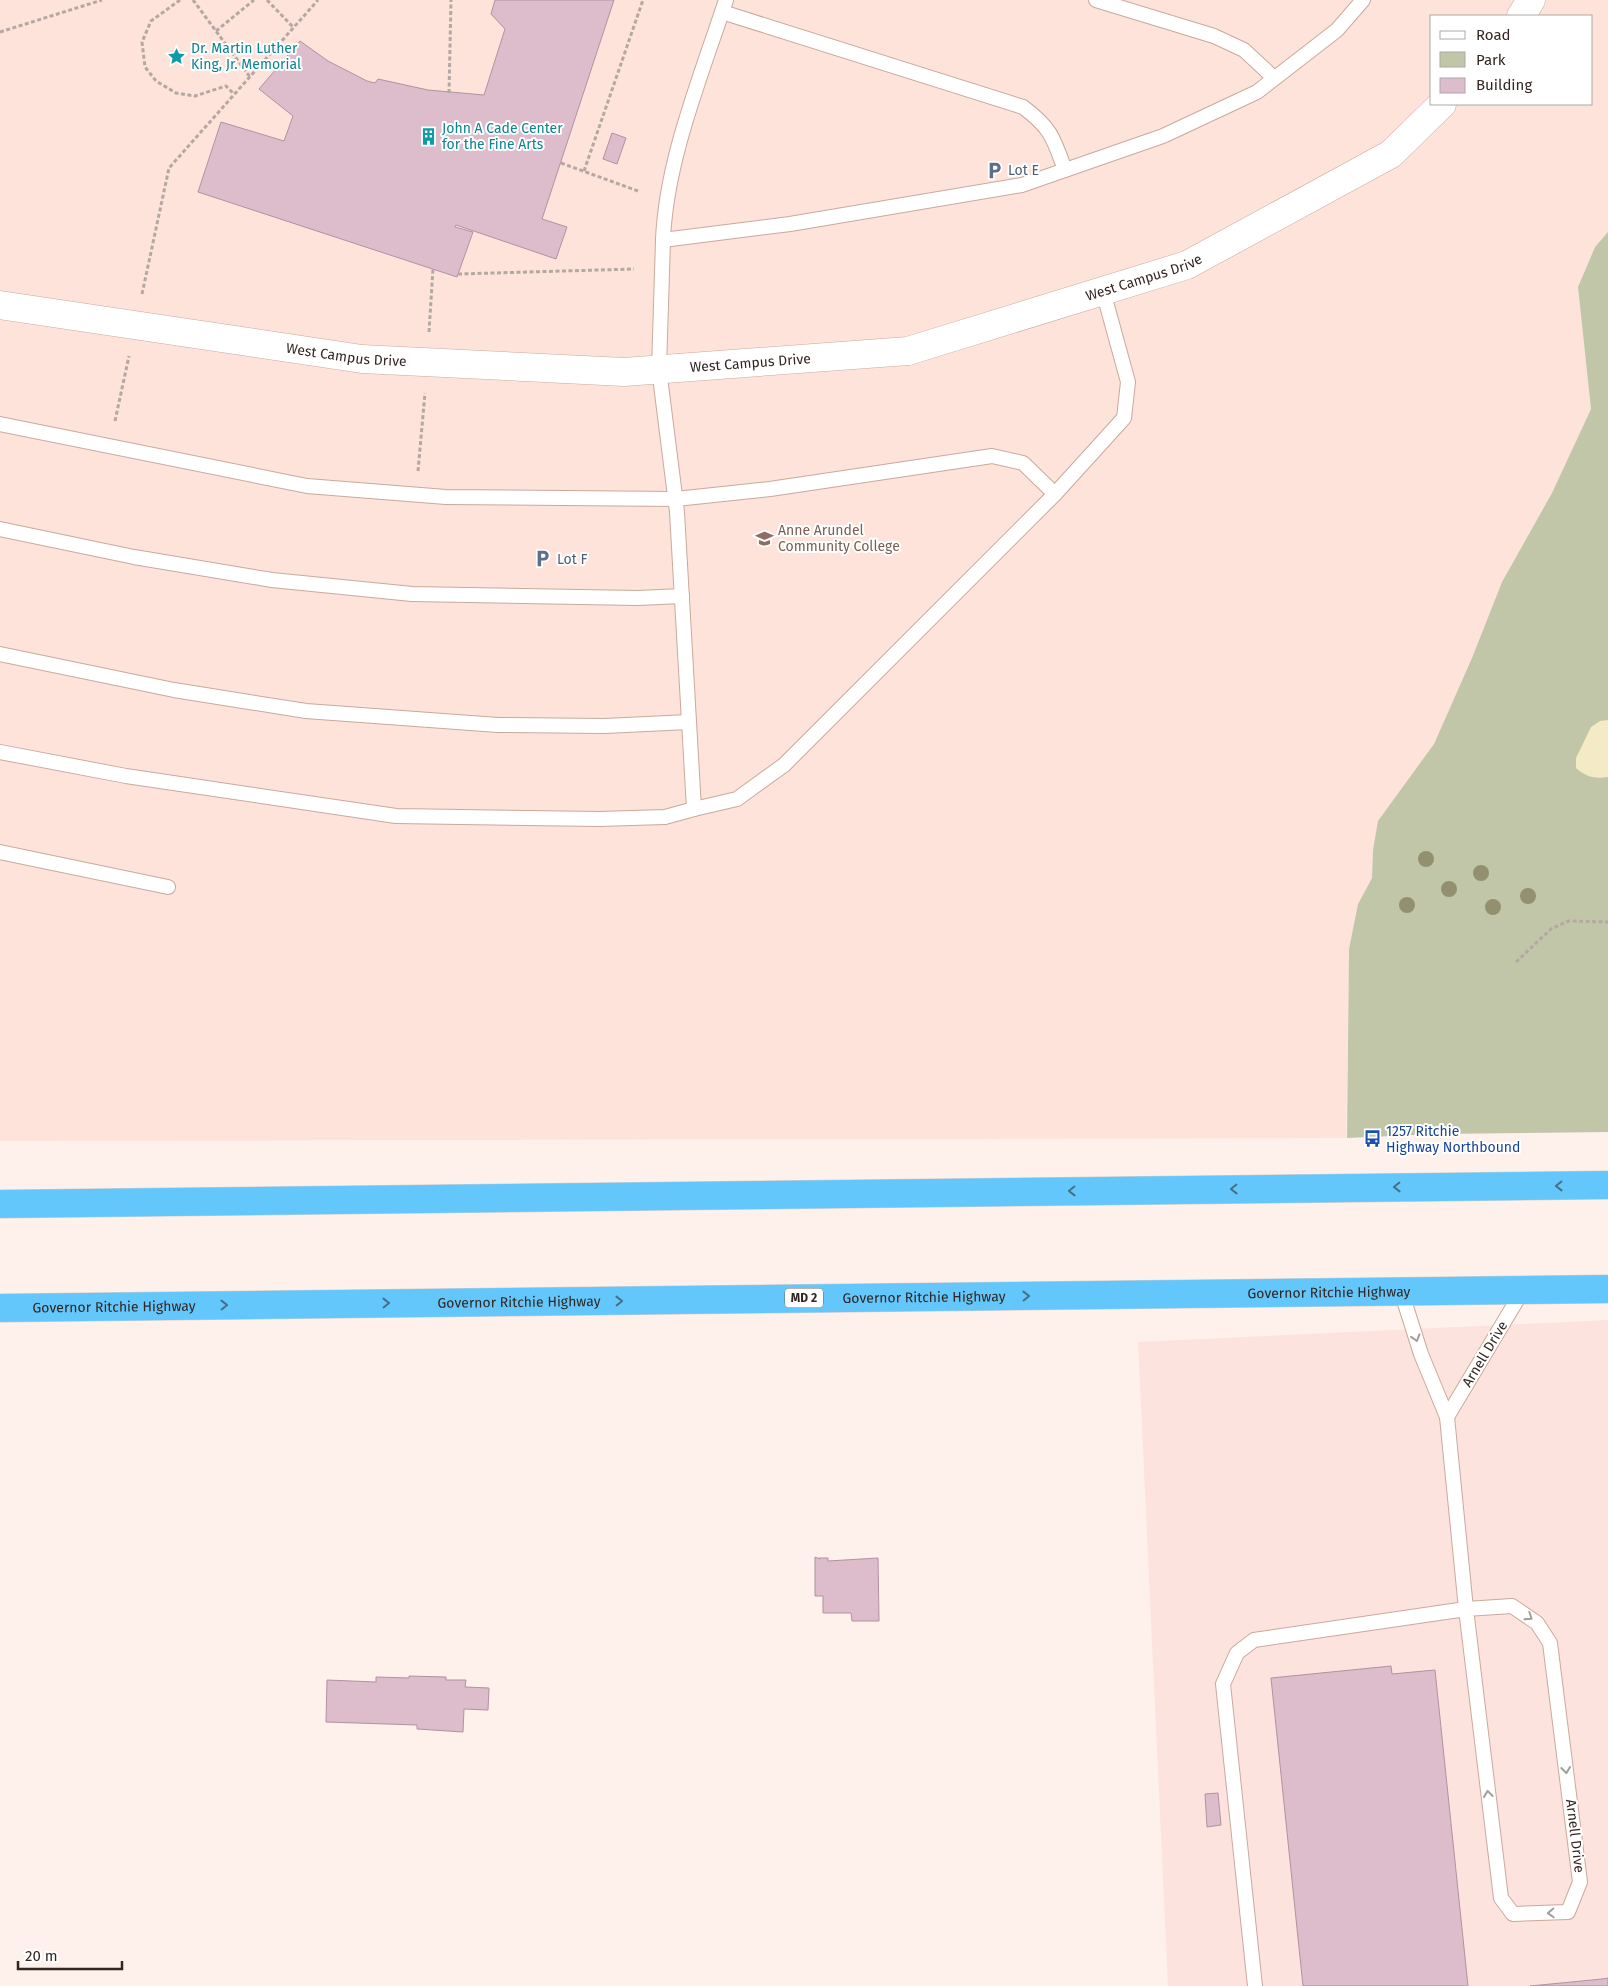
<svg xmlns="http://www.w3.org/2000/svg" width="1608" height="1986" font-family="'Fira Sans',sans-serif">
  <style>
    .commercial { fill: #fde3dd }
    .built { fill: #fde3da; fill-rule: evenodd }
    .green { fill: #c1c6a8 }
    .sand { fill: #f4eac5 }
    .building { fill: #ddbccc; stroke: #b192a1 }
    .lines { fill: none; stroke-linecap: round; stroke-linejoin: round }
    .lane-casing { stroke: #caa99d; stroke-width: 16 }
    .secondary-casing { stroke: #caa99d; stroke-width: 29 }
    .highway-casing { stroke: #d2cfce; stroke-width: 29 }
    .path { stroke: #b5a8a3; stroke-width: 3; stroke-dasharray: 4 2.5; stroke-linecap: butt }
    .lane { stroke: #fff; stroke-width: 14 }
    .secondary { stroke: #fff; stroke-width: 28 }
    .highway { stroke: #63c7fc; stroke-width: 28 }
    .tree { fill: #93906f }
    .oneway { stroke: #496e84 }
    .oneway2 { stroke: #a39d9c }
    .labels { text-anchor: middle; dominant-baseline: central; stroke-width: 4; stroke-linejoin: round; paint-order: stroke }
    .shield { fill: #fff; stroke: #706764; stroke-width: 1 }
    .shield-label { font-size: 12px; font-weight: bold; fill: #332622 }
    .culture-label { font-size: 14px; fill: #0d838f; stroke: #fff; text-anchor: start }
    .service-label { font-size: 14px; fill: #4e5e75; stroke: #fff; text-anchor: start }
    .street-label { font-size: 14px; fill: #332622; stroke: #fff }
    .education-label { font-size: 14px; fill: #785e54; stroke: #fff; text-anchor: start }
    .transit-label { font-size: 14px; fill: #164399; stroke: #fff; text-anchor: start }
  </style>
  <rect width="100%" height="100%" fill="#fef0eb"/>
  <polygon class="commercial" points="1608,1320 1608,1986 1168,1986 1138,1342"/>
  <path class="built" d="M0,0H1608V232L1595,247L1578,287L1591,409L1552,493L1502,582L1472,658L1434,744L1417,769L1373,850L1372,878L1358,904L1349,949L1346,1138L0,1141ZM1432,16H1592V104H1432Z"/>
  <polygon class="green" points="1608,232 1608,1132 1434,1134 1347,1138 1349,949 1358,904 1372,878 1373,850 1378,821 1434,744 1472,658 1502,582 1552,493 1591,409 1578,287 1595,247"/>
  <path class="sand" d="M1608,720V777C1595,779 1586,777 1576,768V758L1591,727L1600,721Z"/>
  <g class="building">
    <polygon points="495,0 614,0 542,219 567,227 556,259 456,225 455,227 473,232 457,277 198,192 221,122 284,141 293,116 259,89 300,41 328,61 367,81 375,83 378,79 428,90 484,95 505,29 491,14"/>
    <polygon points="612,133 626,138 617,164 603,159"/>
    <polygon points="815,1557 820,1559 819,1558 828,1558 828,1561 878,1558 879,1621 852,1621 851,1613 823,1613 823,1596 815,1596"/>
    <polygon points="1391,1666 1392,1674 1435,1670 1468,1986 1303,1986 1271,1678"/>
    <polygon points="409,1676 446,1677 446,1680 466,1680 465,1687 489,1688 488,1710 464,1709 463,1732 417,1729 417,1725 326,1722 327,1680 376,1682 376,1677 409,1678"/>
    <polygon points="1218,1793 1221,1825 1207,1827 1205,1794"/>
    <polygon points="1608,1978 1608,1986 1530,1986 1602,1979"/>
  </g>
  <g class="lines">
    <defs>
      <g id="lane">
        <polyline points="1096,0 1214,36 1244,50 1274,78"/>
        <path d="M722,12L1023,107C1051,128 1053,137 1065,170"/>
        <polyline points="663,240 790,224 1022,185 1163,136 1257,92 1337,30 1363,0"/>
        <polyline points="0,424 307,486 446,497 676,499 770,489 992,456 1023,463 1055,494 1124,418 1128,382 1103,291"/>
        <polyline points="0,529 134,557 272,580 412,594 638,598 682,596"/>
        <polyline points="0,654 174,690 306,711 498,725 604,726 689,722"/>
        <path d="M0,752L126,776L396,816L599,819L665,817L694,809L677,512L659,369L663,240C666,161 701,76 726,0"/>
        <polyline points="694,809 737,799 784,765 1055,494"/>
        <polyline points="0,852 168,887"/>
        <polyline points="1447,1417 1523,1290"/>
        <polyline points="1255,1986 1223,1684 1237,1653 1254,1640 1466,1609 1512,1606 1537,1623 1550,1643 1580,1882 1568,1912 1513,1914 1501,1898 1466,1609 1447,1417 1421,1354 1401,1291"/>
      </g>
      <g id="secondary">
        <polyline points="1521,16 1531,0"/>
        <path id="s1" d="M0,305L362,359L624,372L908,351L1187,265L1391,154L1442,104"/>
      </g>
      <g id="highway">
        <polyline points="0,1204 1608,1185"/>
        <path id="s2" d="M0,1308L1608,1289"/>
      </g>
    </defs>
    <use href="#lane" class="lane-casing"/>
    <use href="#secondary" class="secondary-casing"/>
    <use href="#highway" class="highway-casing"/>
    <g class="path">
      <polyline points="180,0 151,21 142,42 145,67 156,81 176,93 195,96 226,86 234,94"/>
      <polyline points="193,0 250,77"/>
      <polyline points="267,0 294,28"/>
      <polyline points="216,31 254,0"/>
      <polyline points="0,32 102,0"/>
      <polyline points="449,93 451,0"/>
      <polyline points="561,163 638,191"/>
      <polyline points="584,171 643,0"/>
      <polyline points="458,274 634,269"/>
      <polyline points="142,294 169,168 318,0"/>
      <polyline points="429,332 433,269"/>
      <polyline points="115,421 129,356"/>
      <polyline points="418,471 425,393"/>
      <polyline points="1516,962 1551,929 1568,921 1608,922"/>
    </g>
    <use href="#lane" class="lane"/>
    <use href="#secondary" class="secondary"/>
    <use href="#highway" class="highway"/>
  </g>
  <g class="tree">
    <circle cx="1426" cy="859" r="8"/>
    <circle cx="1481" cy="873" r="8"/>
    <circle cx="1449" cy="889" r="8"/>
    <circle cx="1528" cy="896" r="8"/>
    <circle cx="1407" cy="905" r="8"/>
    <circle cx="1493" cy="907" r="8"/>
  </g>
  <defs><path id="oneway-chevron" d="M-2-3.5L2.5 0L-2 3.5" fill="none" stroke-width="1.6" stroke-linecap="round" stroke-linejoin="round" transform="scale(1.25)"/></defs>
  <g class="oneway">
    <use href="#oneway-chevron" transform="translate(1559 1186) rotate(179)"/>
    <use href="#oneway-chevron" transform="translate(1397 1187) rotate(179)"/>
    <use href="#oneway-chevron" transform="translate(1234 1189) rotate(179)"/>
    <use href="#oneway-chevron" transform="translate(1072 1191) rotate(179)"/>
    <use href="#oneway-chevron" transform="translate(1026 1296) rotate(-1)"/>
    <use href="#oneway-chevron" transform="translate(619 1301) rotate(-1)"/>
    <use href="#oneway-chevron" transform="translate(386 1303) rotate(-1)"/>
    <use href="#oneway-chevron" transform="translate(224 1305) rotate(-1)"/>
  </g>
  <g class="oneway2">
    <use href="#oneway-chevron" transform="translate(1416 1338) rotate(73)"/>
    <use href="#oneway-chevron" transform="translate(1529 1617) rotate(34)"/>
    <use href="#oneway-chevron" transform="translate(1566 1770) rotate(83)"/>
    <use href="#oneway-chevron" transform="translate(1488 1794) rotate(-97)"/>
    <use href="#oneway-chevron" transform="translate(1551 1913) rotate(178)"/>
  </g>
  <defs>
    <symbol id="sight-bare" viewBox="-9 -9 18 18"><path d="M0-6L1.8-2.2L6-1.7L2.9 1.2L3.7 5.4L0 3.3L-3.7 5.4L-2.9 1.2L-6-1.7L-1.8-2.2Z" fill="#0f9aa8" stroke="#fff" stroke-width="2.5" paint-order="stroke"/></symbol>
    <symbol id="building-bare" viewBox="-9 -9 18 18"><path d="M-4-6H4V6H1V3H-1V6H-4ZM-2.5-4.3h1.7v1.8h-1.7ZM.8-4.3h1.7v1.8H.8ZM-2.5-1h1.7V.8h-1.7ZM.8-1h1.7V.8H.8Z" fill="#0f9aa8" stroke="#fff" stroke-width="2.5" paint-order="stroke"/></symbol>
    <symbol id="parking-bare" viewBox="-9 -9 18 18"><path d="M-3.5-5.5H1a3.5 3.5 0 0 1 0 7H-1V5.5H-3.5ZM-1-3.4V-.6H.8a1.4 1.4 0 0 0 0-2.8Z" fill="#5c6f8a" stroke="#fff" stroke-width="2.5" paint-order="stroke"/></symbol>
    <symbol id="university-bare" viewBox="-9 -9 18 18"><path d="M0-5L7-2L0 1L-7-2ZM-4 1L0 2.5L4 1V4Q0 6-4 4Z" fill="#8d6e63" stroke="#fff" stroke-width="2.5" paint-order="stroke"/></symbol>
    <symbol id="bus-bare" viewBox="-9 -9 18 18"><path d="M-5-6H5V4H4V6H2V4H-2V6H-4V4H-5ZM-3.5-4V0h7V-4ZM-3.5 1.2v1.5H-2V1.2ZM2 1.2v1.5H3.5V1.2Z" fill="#1a4fb4" stroke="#fff" stroke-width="2.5" paint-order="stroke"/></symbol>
  </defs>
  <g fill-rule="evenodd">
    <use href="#sight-bare" x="164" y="44" width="25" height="25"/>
    <use href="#building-bare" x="416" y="124" width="25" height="25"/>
    <use href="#parking-bare" x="982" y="158" width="25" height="25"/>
    <use href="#university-bare" x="752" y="526" width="25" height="25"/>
    <use href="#parking-bare" x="530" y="546" width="25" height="25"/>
    <use href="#bus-bare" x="1360" y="1126" width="25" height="25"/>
  </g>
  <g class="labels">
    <rect class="shield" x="785" y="1288.5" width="38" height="19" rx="4"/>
    <g class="shield-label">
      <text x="804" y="1298">MD 2</text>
    </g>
    <g class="culture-label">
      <text x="191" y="48">Dr. Martin Luther<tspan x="191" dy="16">King, Jr. Memorial</tspan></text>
      <text x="442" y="128">John A Cade Center<tspan x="442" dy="16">for the Fine Arts</tspan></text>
    </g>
    <g class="service-label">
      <text x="1008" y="170">Lot E</text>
      <text x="557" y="559">Lot F</text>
    </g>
    <g class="street-label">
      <text stroke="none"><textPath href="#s1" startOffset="1160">West Campus Drive</textPath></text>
      <text stroke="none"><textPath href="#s1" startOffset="350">West Campus Drive</textPath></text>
      <text stroke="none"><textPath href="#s1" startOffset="755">West Campus Drive</textPath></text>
      <text stroke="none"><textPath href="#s2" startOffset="1329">Governor Ritchie Highway</textPath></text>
      <text stroke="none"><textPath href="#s2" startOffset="924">Governor Ritchie Highway</textPath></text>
      <text stroke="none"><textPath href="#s2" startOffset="519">Governor Ritchie Highway</textPath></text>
      <text stroke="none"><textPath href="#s2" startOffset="114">Governor Ritchie Highway</textPath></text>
      <text transform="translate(1485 1354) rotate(-59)">Arnell Drive</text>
      <text transform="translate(1575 1836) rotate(83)">Arnell Drive</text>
    </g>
    <g class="education-label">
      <text x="778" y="530">Anne Arundel<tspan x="778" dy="16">Community College</tspan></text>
    </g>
    <g class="transit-label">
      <text x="1386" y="1131">1257 Ritchie<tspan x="1386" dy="16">Highway Northbound</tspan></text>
    </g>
  </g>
  <rect x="1430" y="15" width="162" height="90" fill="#ffffff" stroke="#ada8a7"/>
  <rect x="1440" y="31" width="25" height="8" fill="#ffffff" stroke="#ada8a7"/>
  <text x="1476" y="40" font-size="15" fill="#332622">Road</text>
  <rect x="1440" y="52" width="25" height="15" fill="#c1c6a8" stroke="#ada8a7"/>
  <text x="1476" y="65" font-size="15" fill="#332622">Park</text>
  <rect x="1440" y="78" width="25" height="15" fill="#ddbccc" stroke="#ada8a7"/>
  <text x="1476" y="90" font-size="15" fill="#332622">Building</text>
  <path d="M18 1961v8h104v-8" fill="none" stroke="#332622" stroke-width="2.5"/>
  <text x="25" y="1961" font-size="15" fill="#332622" stroke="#ffffff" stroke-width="4" paint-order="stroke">20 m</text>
</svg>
